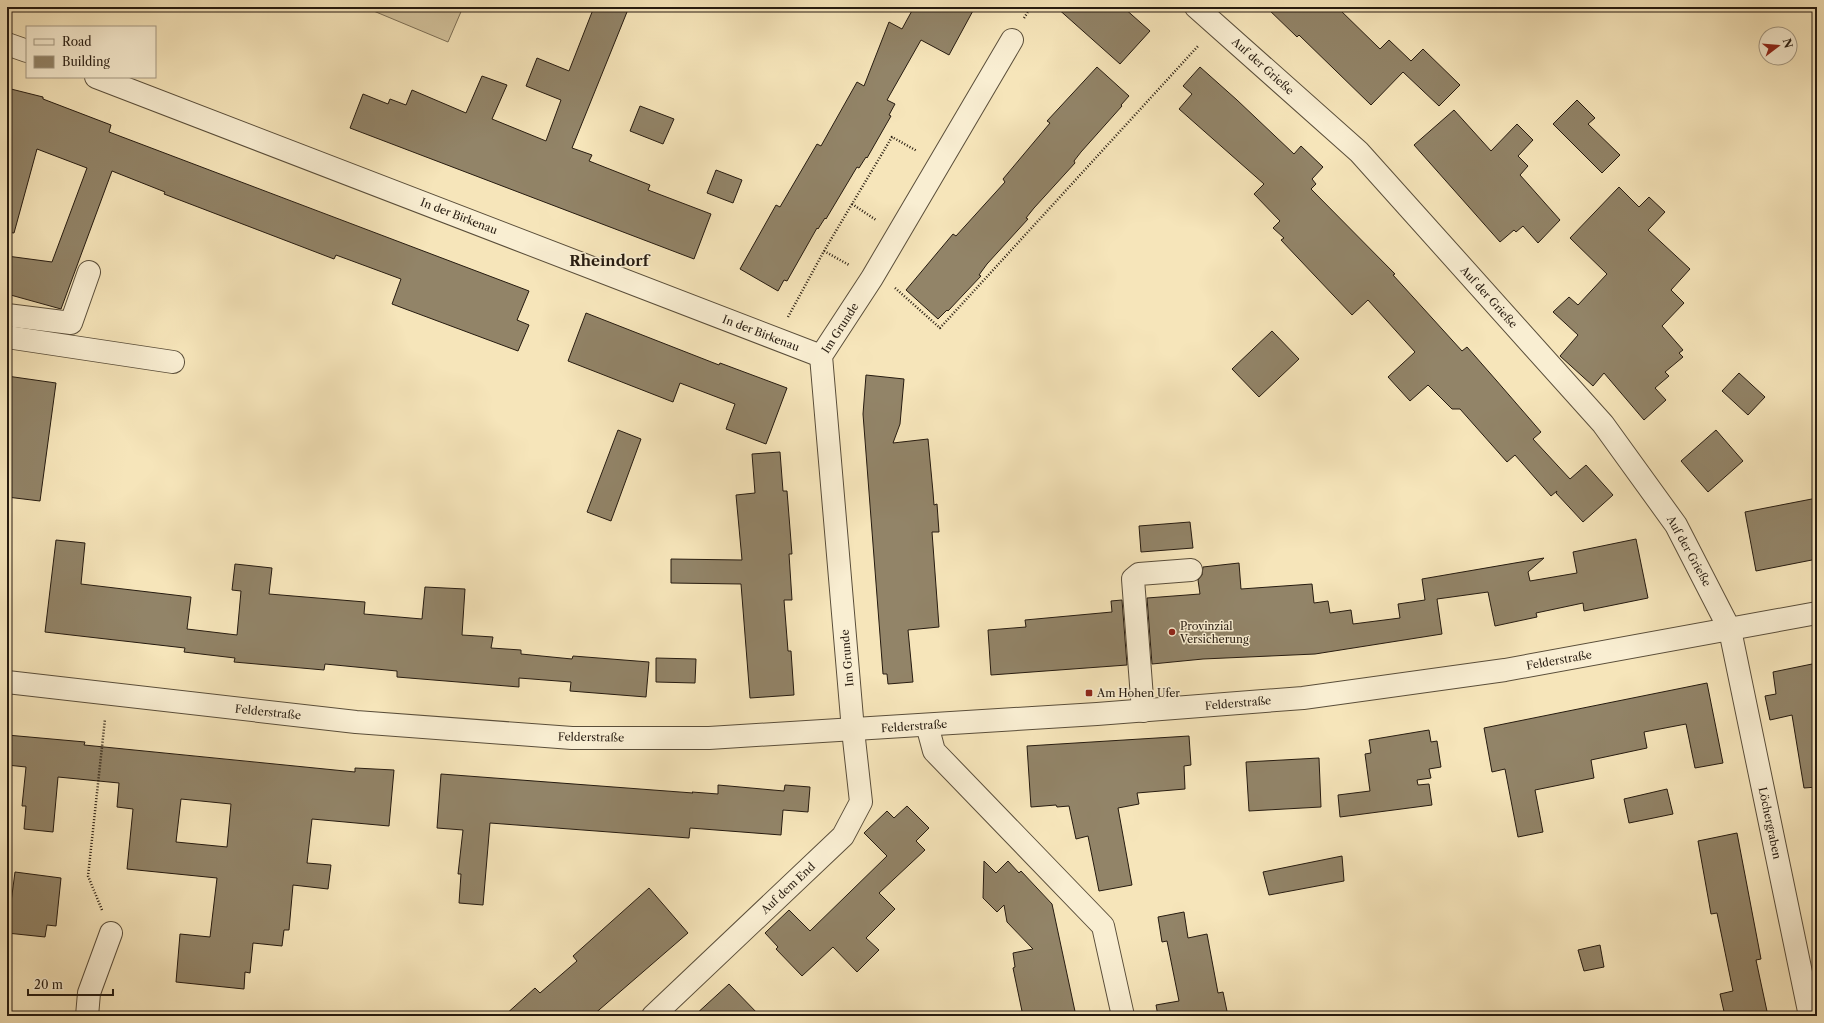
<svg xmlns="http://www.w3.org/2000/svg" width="1824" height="1023" font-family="'Libre Caslon Text',serif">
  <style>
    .green { fill: #d3c39d; stroke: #7c6f56 }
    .building { fill: #928468; stroke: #261b10; fill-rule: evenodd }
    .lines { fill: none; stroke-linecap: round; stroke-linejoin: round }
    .minor-casing { stroke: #5a4e3a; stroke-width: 24 }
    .path { stroke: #261b10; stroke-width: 2.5; stroke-dasharray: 1 2; stroke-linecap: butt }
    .minor { stroke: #f9eed2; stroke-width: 22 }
    .poi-dot { fill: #8f2418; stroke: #f9eed2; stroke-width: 1.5 }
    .labels { text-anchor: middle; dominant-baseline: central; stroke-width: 3; stroke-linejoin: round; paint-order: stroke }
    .street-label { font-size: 11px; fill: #261b10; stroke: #f9eed2 }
    .poi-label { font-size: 11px; fill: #261b10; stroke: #f9eed2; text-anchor: start }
    .district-label { font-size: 15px; font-weight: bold; fill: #261b10; stroke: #f9eed2 }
  </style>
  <rect width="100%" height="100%" fill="#f6e5ba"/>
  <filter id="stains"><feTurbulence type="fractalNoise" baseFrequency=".005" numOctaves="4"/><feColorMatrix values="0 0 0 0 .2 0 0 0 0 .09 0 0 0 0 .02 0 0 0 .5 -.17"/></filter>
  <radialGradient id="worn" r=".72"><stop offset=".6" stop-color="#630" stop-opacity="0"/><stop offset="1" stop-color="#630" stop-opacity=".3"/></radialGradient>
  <polygon class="green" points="364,7 463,7 448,42"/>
  <g class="building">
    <polygon points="594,7 629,7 572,148 592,155 589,161 650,185 648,190 711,214 694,259 350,128 363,94 388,104 390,99 406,105 412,90 466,113 482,76 507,85 492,119 546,141 561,100 526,86 537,58 569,71"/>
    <polygon points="914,7 975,7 949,55 921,40 887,100 895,104 889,115 891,116 867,158 866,157 859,168 857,167 826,219 825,218 818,229 817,228 787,281 784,280 778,291 740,269 776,205 780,207 817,144 821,146 857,82 864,86 889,22 902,29"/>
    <polygon points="1056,7 1123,7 1150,31 1120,64"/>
    <polygon points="1266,7 1337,7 1380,49 1389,40 1411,61 1423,49 1460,85 1439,106 1403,72 1371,105 1299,35 1297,37"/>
    <polygon points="1097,67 1129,96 1121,105 1122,106 1081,152 1074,161 1075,163 1034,208 1026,218 1028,219 987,264 979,275 981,276 948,311 947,310 938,319 906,290 953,234 956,236 1005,182 1003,179 1050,123 1047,121"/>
    <polygon points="1200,67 1237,100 1294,154 1301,146 1323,167 1312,179 1316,184 1311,189 1395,274 1393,275 1462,351 1467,347 1496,380 1541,432 1533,439 1570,479 1586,465 1613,495 1583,522 1556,493 1557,491 1551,496 1515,455 1507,462 1460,409 1452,409 1428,385 1410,401 1388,377 1415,352 1368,300 1352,315 1281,240 1284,238 1273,228 1280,221 1254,194 1264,184 1179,109 1192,94 1183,86"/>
    <polygon points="7,88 43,97 43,99 111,125 109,132 529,291 517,320 529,325 518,351 392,304 401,279 336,255 334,259 164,194 165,192 112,171 61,309 7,294 7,256 52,262 87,168 37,149 14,233 7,232"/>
    <polygon points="1577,100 1595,118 1588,124 1620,155 1602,173 1553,124"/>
    <polygon points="640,106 674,119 663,144 630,131"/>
    <polygon points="1454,110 1491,151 1517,124 1533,140 1518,156 1528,166 1520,175 1560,220 1538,243 1523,226 1516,232 1514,230 1500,242 1414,145"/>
    <polygon points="716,170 742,180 733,203 707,193"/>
    <polygon points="1619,187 1639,207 1649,197 1665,212 1648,230 1690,269 1671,290 1684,303 1662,326 1683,350 1679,353 1683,357 1665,372 1669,376 1655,388 1666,400 1644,420 1604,373 1593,386 1560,356 1578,335 1553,312 1569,297 1578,305 1607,274 1570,238"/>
    <polygon points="586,313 719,365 720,363 787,388 766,444 726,429 735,404 680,383 673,402 568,361"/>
    <polygon points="1272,331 1299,359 1259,397 1232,369"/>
    <polygon points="1739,373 1765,397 1748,415 1722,391"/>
    <polygon points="866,375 904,379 900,424 893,443 928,439 933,492 934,505 937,504 939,532 932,532 939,627 908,630 913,682 888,684 887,674 883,674 863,414"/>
    <polygon points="7,376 56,383 40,501 7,497"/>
    <polygon points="618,430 641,439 611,521 587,512"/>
    <polygon points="1716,430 1743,461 1708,492 1681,461"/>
    <polygon points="780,452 783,491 787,491 792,554 789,554 792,600 784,600 788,651 791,651 794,695 750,698 741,584 671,583 671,559 742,560 736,495 755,493 752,454"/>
    <polygon points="1817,498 1817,559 1756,571 1745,512"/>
    <polygon points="1190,522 1193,548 1141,552 1139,526"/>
    <polygon points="1636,539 1648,598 1584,611 1583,603 1536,613 1537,617 1495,626 1488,592 1437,599 1442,634 1315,654 1203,659 1152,664 1147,598 1200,594 1198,580 1202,575 1203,567 1239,563 1241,589 1312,584 1314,603 1328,601 1330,613 1351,610 1353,624 1400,618 1398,604 1425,600 1422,579 1544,558 1528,572 1530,581 1577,573 1573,552"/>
    <polygon points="56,540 85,543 81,584 191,597 187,629 237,635 241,591 232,590 235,564 272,568 269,594 365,602 364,614 422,619 425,587 465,589 462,635 493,637 491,648 521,650 521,654 572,659 573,656 649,662 646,697 570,691 571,682 519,678 519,687 397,677 397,671 325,664 324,670 234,662 235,658 184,652 185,648 45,632"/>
    <polygon points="1122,600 1127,665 991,675 988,630 1026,627 1025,620 1112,612 1111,601"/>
    <polygon points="656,658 696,659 695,683 656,682"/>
    <polygon points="1817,663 1817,787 1804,788 1792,715 1770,720 1765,696 1776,694 1773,672"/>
    <polygon points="1707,683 1723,763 1695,768 1686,724 1644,732 1647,748 1591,760 1594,778 1535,790 1543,832 1518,837 1505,769 1492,772 1484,728"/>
    <polygon points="1429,730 1431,742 1437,741 1441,767 1429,769 1431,778 1417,780 1418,785 1429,784 1432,805 1340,817 1338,795 1370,791 1365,754 1371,753 1369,740"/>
    <path d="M7,735L85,742L84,745L355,772V768L394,770L389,826L312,819L307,863L331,865L328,889L293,885L289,930H284L282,946L253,943L250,973L245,972L244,989L176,982L180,934L210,937L217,878L127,869L133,809L117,807L119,783L58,777L53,832L24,829L26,806H22L26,767L7,765ZM181,799L231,804L227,847L176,842Z"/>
    <polygon points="1189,736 1191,765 1184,766 1185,789 1137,793 1139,804 1118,808 1132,885 1099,891 1088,836 1076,839 1069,806 1057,807 1056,805 1031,807 1027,746"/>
    <polygon points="1319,758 1321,807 1249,811 1246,762"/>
    <polygon points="441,774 693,793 692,792 718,794 718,785 784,791 785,785 810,787 808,812 783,810 781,835 690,828 689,838 490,823 483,905 459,903 461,874 458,874 463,830 437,828"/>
    <polygon points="1667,789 1673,814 1629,823 1624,799"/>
    <polygon points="907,806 929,828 916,841 925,850 879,893 895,909 866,938 879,950 857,972 833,947 802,976 776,949 778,947 765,933 789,910 810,931 887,856 864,833 887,811 894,818"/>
    <polygon points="1737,833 1761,959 1756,960 1768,1016 1725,1016 1720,994 1733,991 1717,913 1711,914 1698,841"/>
    <polygon points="1342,856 1344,881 1269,895 1263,872"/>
    <polygon points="984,861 996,873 1008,861 1019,873 1021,871 1052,904 1076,1016 1023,1016 1013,968 1015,967 1013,953 1033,949 1007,922 1004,905 997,912 983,898"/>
    <polygon points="15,872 61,878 56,926 47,925 45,937 7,933"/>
    <polygon points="649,888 688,933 592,1016 504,1016 535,988 540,993 577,961 573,956"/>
    <polygon points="1184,912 1188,938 1207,934 1218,993 1223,992 1228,1016 1158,1016 1156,1005 1179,1001 1167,941 1162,942 1158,917"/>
    <polygon points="1600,945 1604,967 1584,971 1578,950"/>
    <polygon points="729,984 760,1016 694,1016"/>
  </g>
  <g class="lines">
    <defs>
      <g id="minor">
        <polyline points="1196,7 1359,152 1603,424 1676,525 1730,630 1810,1016"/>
        <polyline points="7,44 27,51"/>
        <polyline points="96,77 821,356"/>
        <polyline points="7,315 71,323 89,272"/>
        <polyline points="7,337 173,362"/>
        <polyline points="7,682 356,722 572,738 709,738 1097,714 1303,698 1505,670 1817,613"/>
        <polyline points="1143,711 1133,579 1139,574 1191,570"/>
        <polyline points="927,725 934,751 1103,926 1123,1016"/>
        <polyline points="87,1016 89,993 111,933"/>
        <polyline points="653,1016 843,836 861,802 853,730 821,356 872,278 1012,40"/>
      </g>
    </defs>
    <use href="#minor" class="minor-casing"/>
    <g class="path">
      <polyline points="1024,18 1031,7"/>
      <polyline points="852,204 876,220"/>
      <polyline points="824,251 849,265"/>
      <polyline points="895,288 940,328 1199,45"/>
      <polyline points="788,317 824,251 892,137 917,151"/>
      <polyline points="102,910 88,876 105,719"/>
    </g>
    <use href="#minor" class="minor"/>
  </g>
  <g class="poi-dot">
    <circle cx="1172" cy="632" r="4"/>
    <rect x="1085" y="689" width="8" height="8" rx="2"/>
  </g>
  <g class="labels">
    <g class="street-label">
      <text transform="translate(1263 66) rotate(42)">Auf der Grieße</text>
      <text transform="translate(459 216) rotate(21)">In der Birkenau</text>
      <text transform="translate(1489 297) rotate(48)">Auf der Grieße</text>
      <text transform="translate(840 328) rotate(-57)">Im Grunde</text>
      <text transform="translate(761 333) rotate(21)">In der Birkenau</text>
      <text transform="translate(1689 551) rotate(61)">Auf der Grieße</text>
      <text transform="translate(847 658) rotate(-95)">Im Grunde</text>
      <text transform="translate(1559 660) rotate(-10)">Felderstraße</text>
      <text transform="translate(1238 703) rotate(-5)">Felderstraße</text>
      <text transform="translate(268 712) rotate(6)">Felderstraße</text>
      <text transform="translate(914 726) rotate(-4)">Felderstraße</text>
      <text transform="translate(591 737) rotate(1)">Felderstraße</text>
      <text transform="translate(1770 823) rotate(78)">Löchergraben</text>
      <text transform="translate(788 888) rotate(-43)">Auf dem End</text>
    </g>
    <g class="poi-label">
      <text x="1180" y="626">Provinzial<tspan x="1180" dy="13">Versicherung</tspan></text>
      <text x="1097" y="693">Am Hohen Ufer</text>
    </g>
    <g class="district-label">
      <text x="609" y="260">Rheindorf</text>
    </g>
  </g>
  <rect width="1824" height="1023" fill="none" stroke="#f6e5ba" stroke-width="24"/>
  <rect x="8" y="8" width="1808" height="1007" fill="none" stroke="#261b10" stroke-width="2"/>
  <rect x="12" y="12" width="1800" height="999" fill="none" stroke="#261b10"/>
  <rect x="26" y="26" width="130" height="52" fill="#f9eed2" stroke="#a59a84"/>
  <rect x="34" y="39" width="20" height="6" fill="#f9eed2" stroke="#a59a84"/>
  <text x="62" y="46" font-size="12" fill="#261b10">Road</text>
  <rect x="34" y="56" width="20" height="12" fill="#928468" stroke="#a59a84"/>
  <text x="62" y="66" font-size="12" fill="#261b10">Building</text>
  <g transform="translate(1778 46) rotate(74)"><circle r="19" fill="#f9eed2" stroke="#a59a84"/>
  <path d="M0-3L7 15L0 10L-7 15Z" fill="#8f2418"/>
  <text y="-6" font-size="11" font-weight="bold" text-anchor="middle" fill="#261b10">N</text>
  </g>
  <path d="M28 989v6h85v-6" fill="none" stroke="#261b10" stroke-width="2"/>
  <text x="34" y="989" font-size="12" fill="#261b10" stroke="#f9eed2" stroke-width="3" paint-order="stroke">20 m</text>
  <rect width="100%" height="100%" filter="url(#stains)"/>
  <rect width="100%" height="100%" fill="url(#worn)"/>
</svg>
